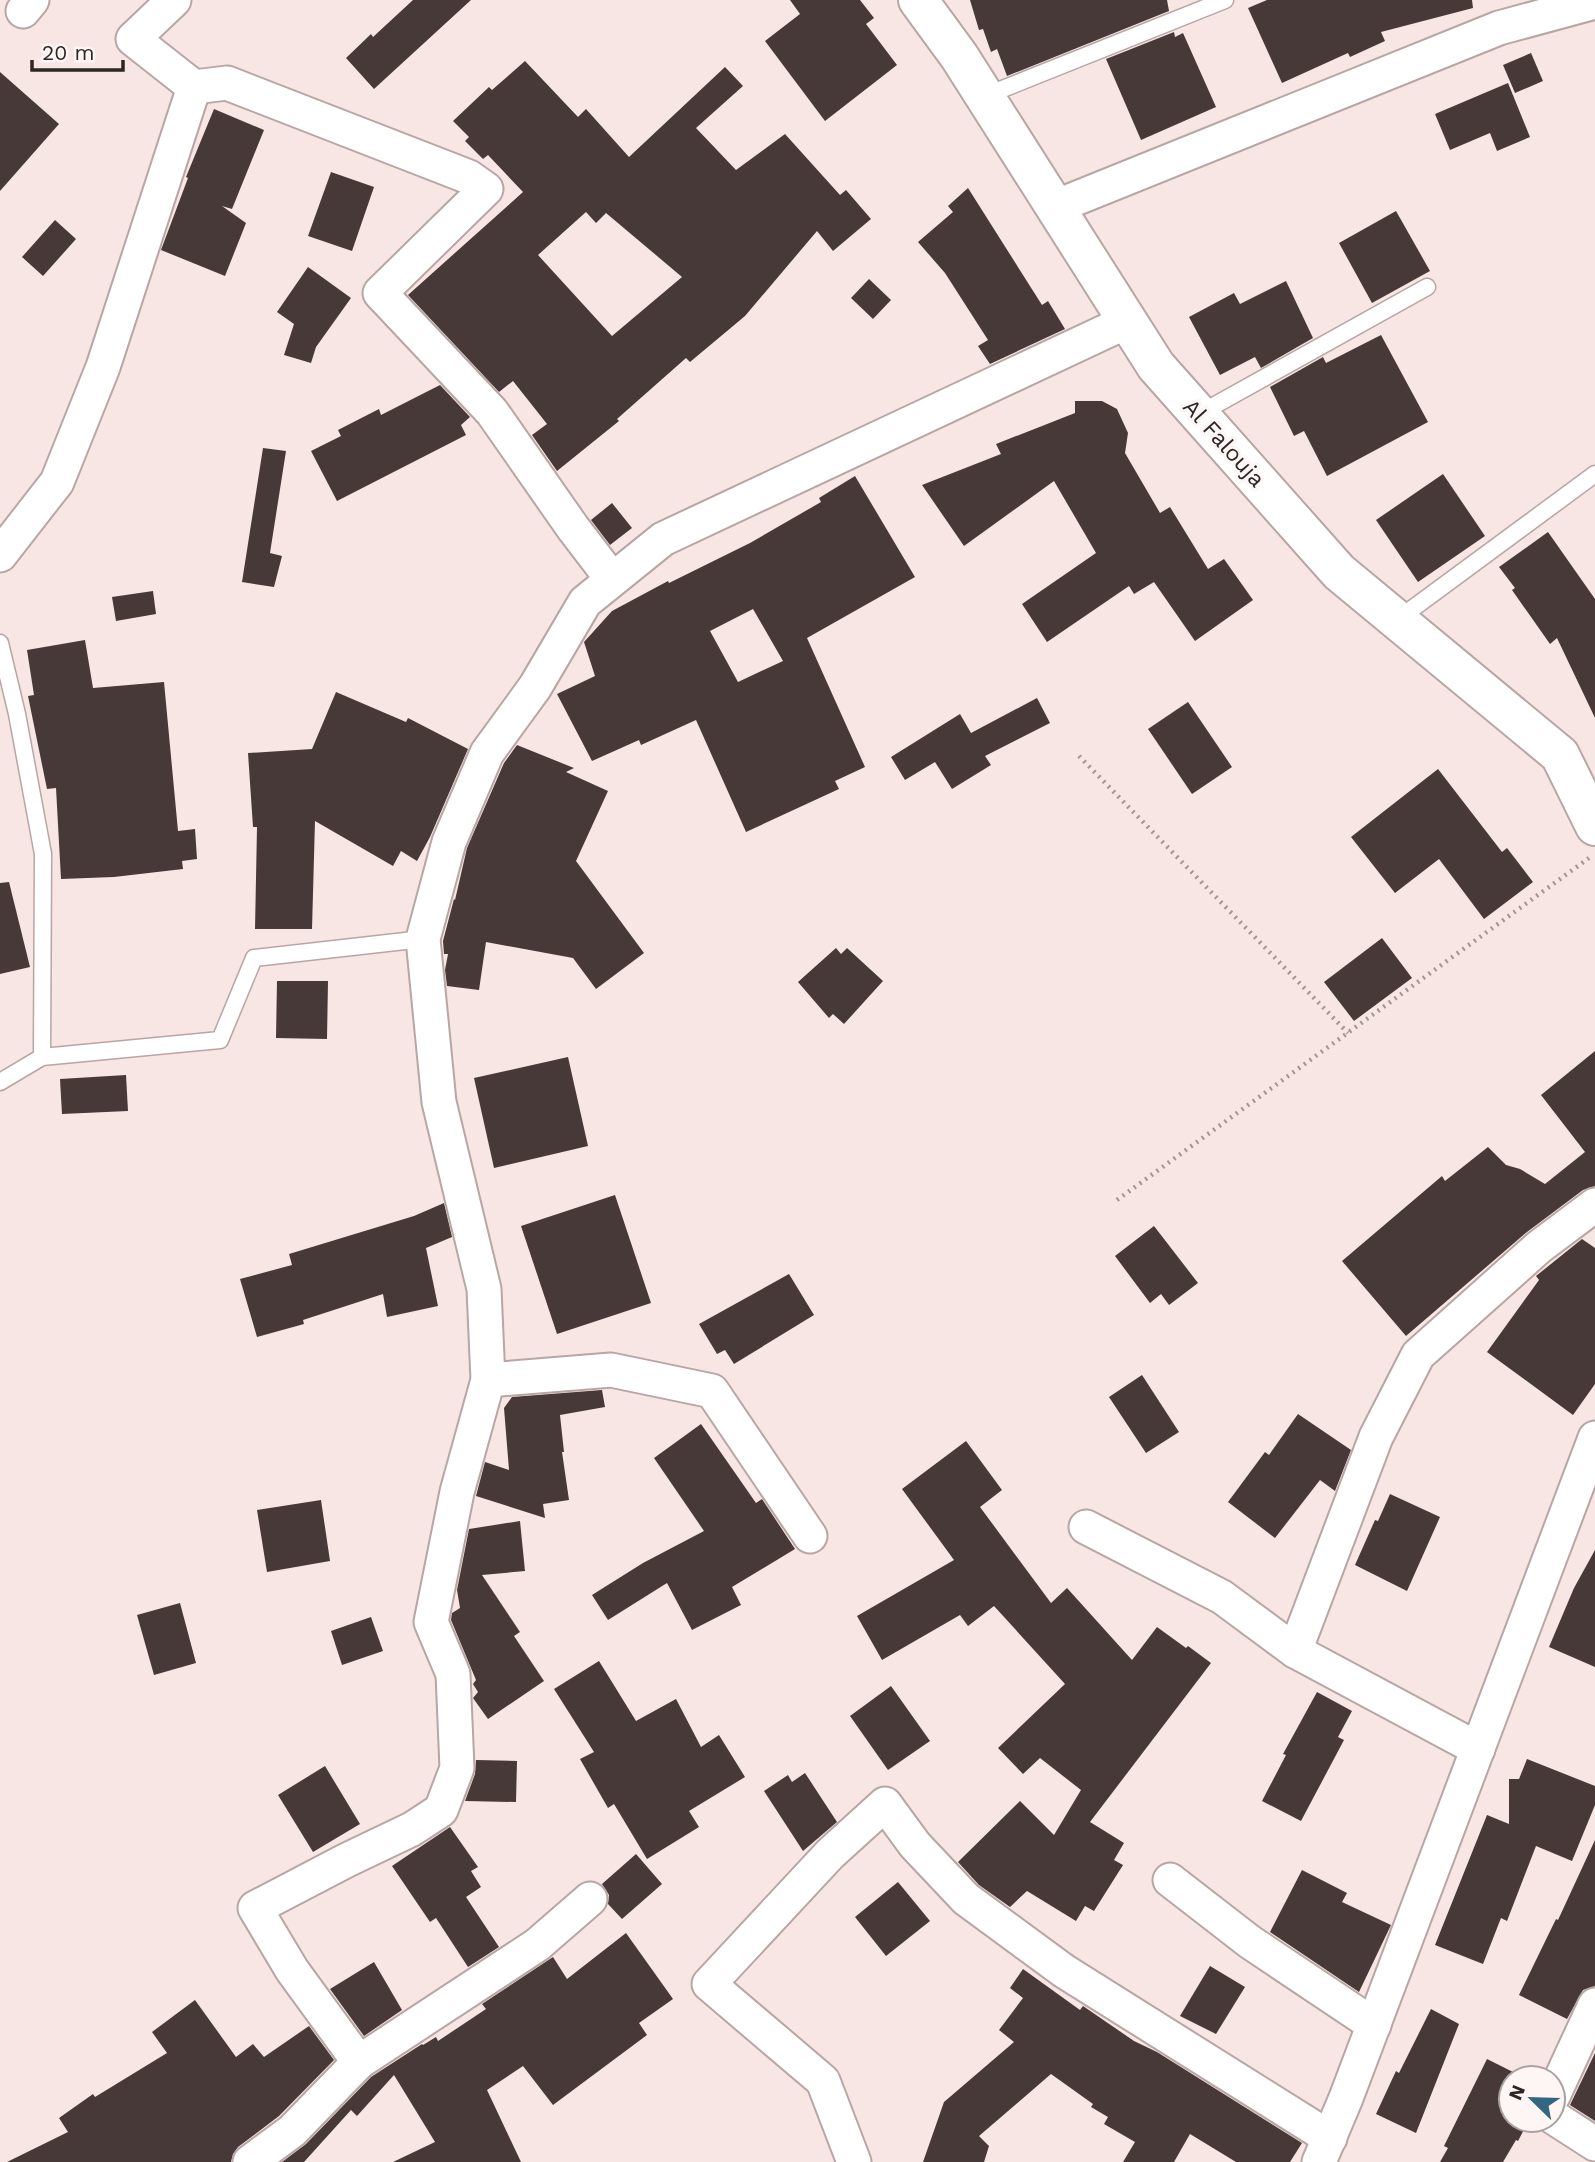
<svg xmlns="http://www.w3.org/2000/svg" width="1595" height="2162" font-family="'Work Sans',sans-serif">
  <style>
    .building { fill: #473938; fill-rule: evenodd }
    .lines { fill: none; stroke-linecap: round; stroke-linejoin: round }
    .lane-casing { stroke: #b7a6a4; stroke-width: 19 }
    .street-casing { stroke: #b7a6a4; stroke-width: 37 }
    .secondary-casing { stroke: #b7a6a4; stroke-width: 42 }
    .path { stroke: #a29593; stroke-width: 4.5; stroke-dasharray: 2 5; stroke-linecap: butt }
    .lane { stroke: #fff; stroke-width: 16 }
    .street { stroke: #fff; stroke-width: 33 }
    .secondary { stroke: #fff; stroke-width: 38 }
    .labels { text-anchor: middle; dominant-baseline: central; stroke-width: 7; stroke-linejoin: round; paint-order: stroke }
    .street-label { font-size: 23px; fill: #2c2625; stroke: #fdf6f5 }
  </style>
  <rect width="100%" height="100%" fill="#f8e6e4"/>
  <g class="building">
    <polygon points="413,0 471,0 374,89 346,58 371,34 373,37"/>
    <polygon points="790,0 860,0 874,18 866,24 897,65 825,121 765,41 800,14"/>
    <polygon points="970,0 1167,0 1169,11 1007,76 997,49 991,52 983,29 979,30"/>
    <polygon points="1267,0 1472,0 1473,8 1381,32 1385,41 1350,57 1348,53 1282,83 1248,8"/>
    <polygon points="1174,32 1175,37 1183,33 1216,107 1141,140 1106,59"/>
    <polygon points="1531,53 1543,81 1515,93 1503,65"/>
    <path d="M525,61L578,117L586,109L629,157L725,67L743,86L696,128L736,170L785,134L840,195L846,190L871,219L833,251L817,231L745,316L690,362L686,358L617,419L619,421L557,471L532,435L547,424L513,381L499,392L408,295L523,192L488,155L483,159L465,141L469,137L453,121L489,87L492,90ZM586,212L596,223L606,213L682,277L612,336L538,255Z"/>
    <polygon points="0,72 59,124 0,191"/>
    <polygon points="1508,83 1530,137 1497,151 1490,133 1450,150 1435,114"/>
    <polygon points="214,109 264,130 232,209 222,206 246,223 225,276 161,250 188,178 186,177"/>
    <polygon points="331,172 374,187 352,251 308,236"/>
    <polygon points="968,188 1042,305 1048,301 1065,329 990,364 978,346 988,340 945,273 918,242 953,212 948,206"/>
    <polygon points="1396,211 1430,271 1372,303 1339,243"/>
    <polygon points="55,220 76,239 43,276 22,257"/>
    <polygon points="308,267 351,298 316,347 311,363 284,355 294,324 277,312"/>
    <polygon points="869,279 891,300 873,319 851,298"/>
    <polygon points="1286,281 1313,338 1261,368 1255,357 1220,375 1189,317 1234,293 1240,304"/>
    <polygon points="1381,335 1428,422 1327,476 1304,431 1294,436 1270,387 1323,357 1326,363"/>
    <polygon points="440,385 470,417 461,425 466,435 337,501 311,451 341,436 338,430 379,409 381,415"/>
    <polygon points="1075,401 1102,401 1117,409 1128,433 1125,453 1160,513 1170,507 1208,569 1224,559 1253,600 1195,641 1154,582 1134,594 1129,586 1047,642 1022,604 1096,553 1054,481 964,546 922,485 1001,454 996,444 1075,413"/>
    <polygon points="263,448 286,451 270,553 282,556 274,587 242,582"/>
    <polygon points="1443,474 1485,536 1418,582 1376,520"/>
    <path d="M855,476L915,577L807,638L865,767L835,781L839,789L746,832L696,720L641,745L639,740L592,761L557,694L595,676L584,642L612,611L668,581L669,583L750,543L821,502L819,498ZM753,609L783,661L738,682L710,631Z"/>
    <polygon points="612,503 632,528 610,545 591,520"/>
    <polygon points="1548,532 1595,599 1595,718 1557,638 1550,644 1512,590 1515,588 1499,567"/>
    <polygon points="153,591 156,614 116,621 112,597"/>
    <polygon points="85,640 93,688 164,682 178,831 195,829 197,859 182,861 183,869 114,877 61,879 56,788 47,789 28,696 34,695 27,650"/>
    <polygon points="336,692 406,722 408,718 468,749 430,837 417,861 401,851 393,866 315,821 312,929 255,929 257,827 253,827 248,753 312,749"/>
    <polygon points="1037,698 1050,723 985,756 991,765 952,789 935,762 905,780 891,757 960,714 971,733"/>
    <polygon points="1188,702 1232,767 1192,794 1148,729"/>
    <polygon points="517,745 574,768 566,772 608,791 576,861 644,953 596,989 573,958 486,942 479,990 447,986 445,970 448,954 444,954 443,941 454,899 455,900 467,848 504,763"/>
    <polygon points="1438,769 1502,852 1507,848 1533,882 1484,919 1439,859 1395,893 1351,837"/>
    <polygon points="9,882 30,967 0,974 0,883"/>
    <polygon points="1382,938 1412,978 1354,1021 1324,982"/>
    <polygon points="836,948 841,954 847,948 883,981 844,1024 833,1014 829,1018 798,982"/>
    <polygon points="277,981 328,981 327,1039 276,1038"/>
    <polygon points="1595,1051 1595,1186 1583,1190 1527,1232 1406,1336 1342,1261 1442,1176 1445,1181 1488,1147 1506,1165 1520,1169 1545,1184 1585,1152 1541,1095"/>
    <polygon points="568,1057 588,1146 494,1168 474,1078"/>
    <polygon points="126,1075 128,1111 62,1114 60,1079"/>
    <polygon points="615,1195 651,1303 557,1334 521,1226"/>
    <polygon points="444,1203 452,1237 426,1248 438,1306 387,1317 383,1294 303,1320 304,1324 257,1337 240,1279 292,1265 289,1254 414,1216"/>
    <polygon points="1154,1226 1198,1283 1169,1305 1161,1294 1150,1303 1115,1256"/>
    <polygon points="1582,1239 1595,1248 1595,1384 1573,1415 1487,1352 1539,1280 1536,1276"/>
    <polygon points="789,1274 814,1315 734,1364 725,1350 717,1354 699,1324"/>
    <polygon points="1142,1375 1179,1432 1146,1453 1109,1397"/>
    <polygon points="602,1390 605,1407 560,1415 564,1452 562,1452 569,1500 543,1504 545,1518 476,1496 485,1462 509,1470 504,1408 512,1397"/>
    <polygon points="1298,1414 1351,1450 1335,1491 1320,1480 1275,1538 1228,1502 1265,1452 1269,1455"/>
    <polygon points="701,1424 756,1503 762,1499 795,1549 732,1587 741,1605 692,1630 667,1583 608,1620 592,1595 643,1563 704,1531 654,1458"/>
    <polygon points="966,1441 1002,1490 980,1507 1051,1603 1067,1588 1132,1660 1157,1627 1186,1648 1188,1646 1211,1663 1090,1822 1124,1843 1114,1860 1123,1865 1094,1911 1085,1906 1076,1921 1027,1891 1010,1907 979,1885 958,1862 1020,1801 1054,1835 1081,1790 1040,1758 1023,1774 998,1748 1065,1684 994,1606 968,1626 960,1615 882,1660 857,1616 954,1560 902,1489"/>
    <polygon points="1390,1494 1440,1517 1407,1591 1355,1565 1375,1520 1378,1521"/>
    <polygon points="321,1500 330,1561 267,1572 257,1510"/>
    <polygon points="520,1521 525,1571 482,1575 520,1632 514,1636 544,1681 488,1719 473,1698 478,1692 473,1684 476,1680 451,1620 452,1613 460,1608 457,1590 469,1529"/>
    <polygon points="1595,1550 1595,1667 1549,1647 1574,1588"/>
    <polygon points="180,1603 196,1663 154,1675 137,1615"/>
    <polygon points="371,1617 383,1651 342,1665 331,1631"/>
    <polygon points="599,1661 636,1721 676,1699 701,1747 719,1735 745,1777 689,1811 699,1827 647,1859 614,1804 608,1808 580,1759 594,1752 554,1689"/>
    <polygon points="891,1686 930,1741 888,1770 850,1716"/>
    <polygon points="1317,1692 1352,1711 1338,1737 1344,1740 1301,1821 1262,1801 1286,1755 1283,1754"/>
    <polygon points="1527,1759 1595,1786 1595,1805 1572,1861 1536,1846 1507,1921 1501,1918 1483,1964 1435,1945 1487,1815 1509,1824 1509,1779 1519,1779"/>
    <polygon points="476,1760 517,1761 516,1802 465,1801 475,1774"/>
    <polygon points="325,1766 360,1824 313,1852 278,1795"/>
    <polygon points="805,1773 837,1822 803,1851 764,1791 788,1775 792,1782"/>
    <polygon points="450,1827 478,1867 471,1871 481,1887 466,1897 499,1947 468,1967 436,1918 430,1922 392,1866"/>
    <polygon points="1595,1840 1595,1986 1583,1990 1567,2019 1519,1995 1556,1919 1558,1920"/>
    <polygon points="636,1854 662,1884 622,1919 608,1904 609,1895 602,1884"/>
    <polygon points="1302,1870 1347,1893 1342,1902 1391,1925 1359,1992 1270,1932"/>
    <polygon points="898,1882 930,1921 886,1956 855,1917"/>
    <polygon points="626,1933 673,1999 639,2023 647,2035 553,2105 523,2066 487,2090 521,2162 393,2162 435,2142 394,2075 357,2116 351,2110 304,2162 282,2162 306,2144 371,2077 422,2044 423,2045 436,2037 438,2041 486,2009 482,2004 553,1957 567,1979"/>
    <polygon points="374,1962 402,2010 364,2036 330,1989"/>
    <polygon points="1210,1966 1245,1987 1216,2034 1180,2016"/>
    <polygon points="1023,1969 1080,2010 1083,2006 1134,2041 1157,2052 1302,2143 1290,2162 1236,2162 1190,2134 1174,2162 1123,2162 1135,2142 1104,2124 1108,2117 1091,2107 1093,2104 1051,2074 979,2136 989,2146 984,2162 923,2162 944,2102 1014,2042 999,2030 1023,1998 1010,1988"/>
    <polygon points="195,2000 236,2057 253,2044 264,2057 309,2026 334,2060 279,2116 238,2147 233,2154 231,2162 7,2162 68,2132 59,2118 93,2094 95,2097 167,2053 152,2032"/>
    <polygon points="1431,2009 1459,2024 1416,2133 1376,2114 1396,2071 1399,2073"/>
    <polygon points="1595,2053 1595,2121 1570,2105"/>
    <polygon points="1487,2059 1525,2078 1511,2078 1511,2120 1529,2120 1518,2141 1516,2140 1503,2162 1440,2162 1448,2148 1444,2146"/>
  </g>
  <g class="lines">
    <defs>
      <g id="lane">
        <polyline points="985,96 1225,0"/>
        <polyline points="1199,414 1427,287"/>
        <polyline points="1397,620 1595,474"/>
        <polyline points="0,643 17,714 43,854 42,1057"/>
        <polyline points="0,1082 42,1057 220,1040 254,958 423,939"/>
      </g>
      <g id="street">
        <polyline points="174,0 133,39 194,87 227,83 469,177 486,189 380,293 492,412 573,528 612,579"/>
        <polyline points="23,11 32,0"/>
        <polyline points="1055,207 1499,28 1595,2"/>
        <polyline points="0,555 57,482 103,367 194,87"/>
        <polyline points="488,1380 611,1370 712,1391 810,1536"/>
        <polyline points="1086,1527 1222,1597 1295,1651 1478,1749"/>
        <polyline points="1295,1651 1376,1437 1418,1355 1539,1247 1595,1205"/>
        <polyline points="1170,1880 1250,1942 1374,2025"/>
        <polyline points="359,2062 537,1945 590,1899"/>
        <polyline points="1553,2096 1595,2005"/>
        <polyline points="1553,2117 1595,2144"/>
        <polyline points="250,2162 292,2131 359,2062 292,1970 255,1908 347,1860 412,1829 441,1810 457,1768 453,1674 431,1622 457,1492 488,1380 484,1289 439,1102 423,939 449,842 487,753 535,687 585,602 663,539 1128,321"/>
        <polyline points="854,2162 823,2081 709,1984 830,1854 885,1804 915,1845 966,1899 1064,1971 1330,2138"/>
        <polyline points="1319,2162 1346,2098 1595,1438"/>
      </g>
      <polyline id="secondary" points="918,0 959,56 1156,366 1339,572 1560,755 1595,826"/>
    </defs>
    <use href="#lane" class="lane-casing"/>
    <use href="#street" class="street-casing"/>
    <use href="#secondary" class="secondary-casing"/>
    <g class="path">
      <polyline points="1079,756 1348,1033"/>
      <polyline points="1117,1200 1589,858"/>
    </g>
    <use href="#lane" class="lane"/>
    <use href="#street" class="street"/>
    <use href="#secondary" class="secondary"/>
  </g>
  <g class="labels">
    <g class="street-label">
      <text transform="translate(1224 443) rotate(48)">Al Falouja</text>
    </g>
  </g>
  <g transform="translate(1532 2099) rotate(293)"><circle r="33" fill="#fdf6f5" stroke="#a9a3a2" stroke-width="2"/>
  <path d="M0-5L12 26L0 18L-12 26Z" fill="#326682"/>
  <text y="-10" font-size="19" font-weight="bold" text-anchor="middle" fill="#2c2625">N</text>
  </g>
  <path d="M32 60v10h91v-10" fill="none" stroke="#2c2625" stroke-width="3.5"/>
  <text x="42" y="60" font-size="21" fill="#2c2625" stroke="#fdf6f5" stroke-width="5" paint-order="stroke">20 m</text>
</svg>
